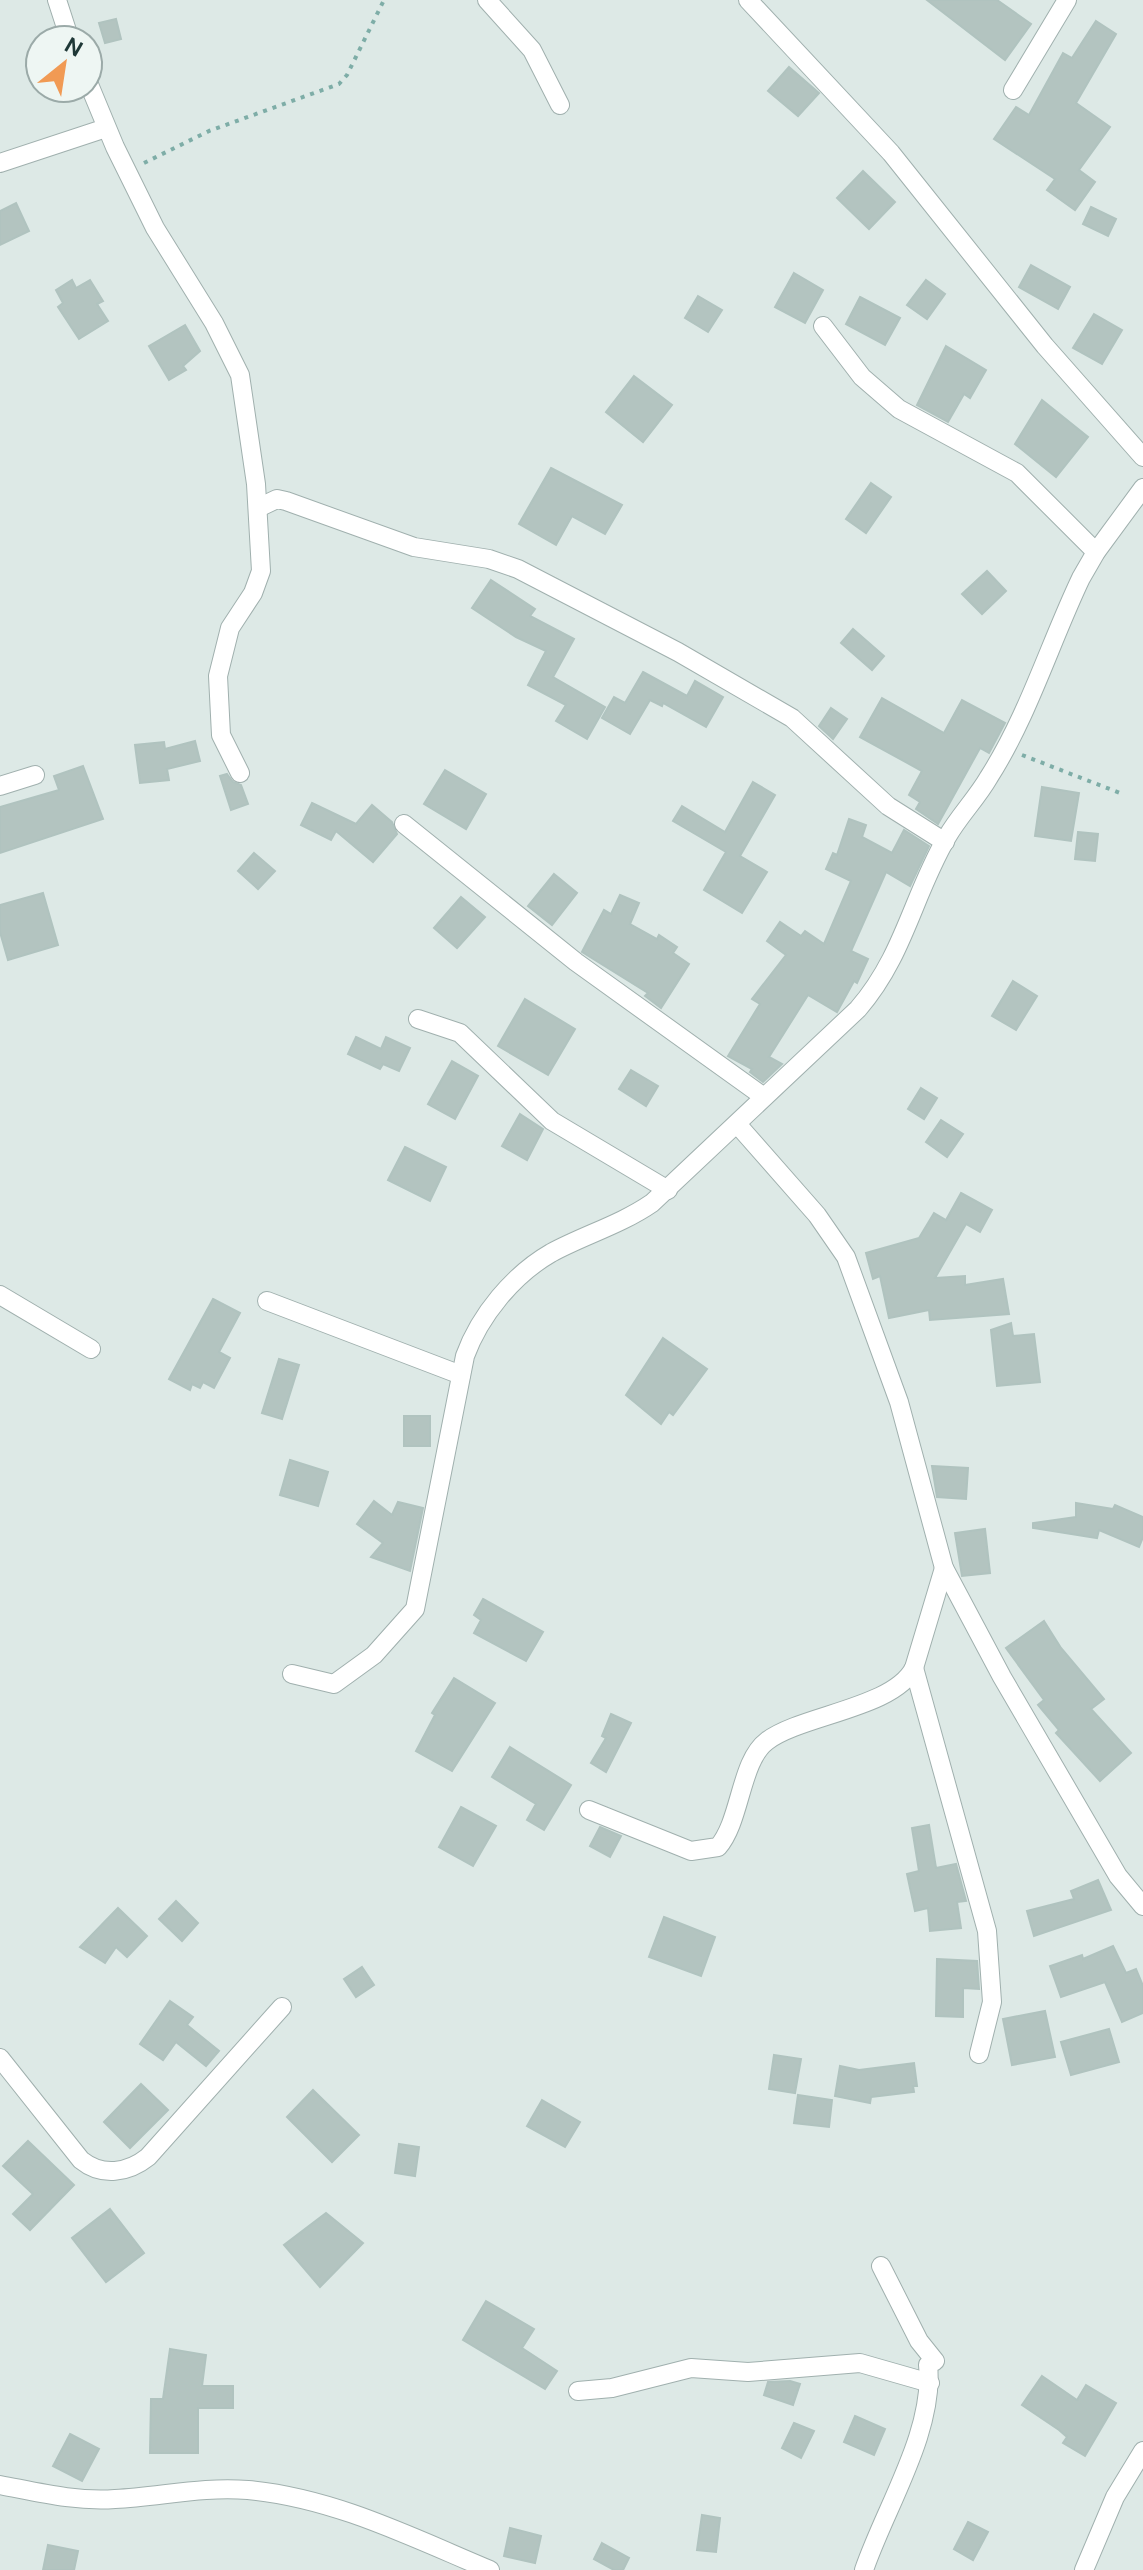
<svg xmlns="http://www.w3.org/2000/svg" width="1143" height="2570" font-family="'DM Sans',sans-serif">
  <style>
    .building { fill: #b3c4c0; stroke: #b0c3bf; stroke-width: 2 }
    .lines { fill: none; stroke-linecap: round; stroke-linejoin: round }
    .street-casing { stroke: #a0b0ae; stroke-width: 20 }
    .path { stroke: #7eada7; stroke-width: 4; stroke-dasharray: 4 6; stroke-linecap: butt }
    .street { stroke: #fff; stroke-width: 18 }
  </style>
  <rect width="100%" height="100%" fill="#dde9e6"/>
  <g class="building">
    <polygon points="927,0 997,0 1031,24 1005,60"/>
    <polygon points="116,19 121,39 105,43 99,23"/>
    <polygon points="1096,21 1116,34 1076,103 1110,127 1079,170 1095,182 1075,210 1047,190 1055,179 994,139 1016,107 1029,115 1063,53 1072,58"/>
    <polygon points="789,67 819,93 798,116 768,91"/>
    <polygon points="863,171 895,202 869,229 837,198"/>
    <polygon points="16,203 29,231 0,245 0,211"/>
    <polygon points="1091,207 1116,219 1108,236 1083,224"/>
    <polygon points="1031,265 1070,287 1058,309 1019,287"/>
    <polygon points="794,273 823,290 805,323 775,307"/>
    <polygon points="72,280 76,288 90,280 103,301 97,304 108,321 79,339 58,307 63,303 56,290"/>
    <polygon points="926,280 945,294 927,319 907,305"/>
    <polygon points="698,296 722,310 708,332 685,318"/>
    <polygon points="860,297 900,318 885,345 846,324"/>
    <polygon points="1094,314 1122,330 1102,364 1073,348"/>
    <polygon points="185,325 200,351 183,366 186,370 169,380 149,346"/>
    <polygon points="946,346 986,370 970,398 964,394 948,422 917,405"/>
    <polygon points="634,376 672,405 643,442 606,412"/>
    <polygon points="1042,400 1088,437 1056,477 1015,444"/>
    <polygon points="551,468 622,505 605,534 572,516 556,545 519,524"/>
    <polygon points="871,483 891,497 866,533 846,519"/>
    <polygon points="987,571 1006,591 982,614 962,594"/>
    <polygon points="491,580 535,609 530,616 574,639 553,677 605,707 587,739 556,721 566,705 528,685 546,651 516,637 472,608"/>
    <polygon points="853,629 884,656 872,670 841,643"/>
    <polygon points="643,672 687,696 695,681 723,697 706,727 663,703 662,706 650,700 630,734 602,718 614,697 625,703"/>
    <polygon points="882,698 944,733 962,700 1005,723 989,753 980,748 938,824 916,809 920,802 909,795 922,771 860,737"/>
    <polygon points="831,708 847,719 833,739 819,726"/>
    <polygon points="195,741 200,761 167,769 169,780 140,783 135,745 164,742 165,749"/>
    <polygon points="83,766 103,819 0,853 0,807 59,790 54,776"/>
    <polygon points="445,770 486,794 466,829 424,804"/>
    <polygon points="227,774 233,782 241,785 248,804 231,810 220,776"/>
    <polygon points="753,782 775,795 740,856 767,872 742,913 704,890 726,852 673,821 682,806 725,832"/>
    <polygon points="1042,787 1079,793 1071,841 1035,836"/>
    <polygon points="312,803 356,824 372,805 392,822 397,834 373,862 336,831 331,840 301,825"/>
    <polygon points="849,819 866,825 862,837 892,853 904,830 929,846 910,886 886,872 851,951 868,959 857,983 854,981 837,1012 808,995 769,1057 782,1064 763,1082 750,1072 752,1069 728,1056 760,1004 752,999 786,955 767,941 780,922 801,936 805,931 824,944 851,881 826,869 833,853 837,855"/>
    <polygon points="1078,832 1098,834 1095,861 1075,859"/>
    <polygon points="254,853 275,871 258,889 238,871"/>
    <polygon points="554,874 577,893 552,925 528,906"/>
    <polygon points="43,893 58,945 8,960 0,932 0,905"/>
    <polygon points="620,895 639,903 630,924 657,939 659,935 677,947 673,953 689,964 661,1008 645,996 648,993 582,952 604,910 611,914"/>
    <polygon points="461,897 485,917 457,948 434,928"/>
    <polygon points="1013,981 1037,996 1016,1030 992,1016"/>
    <polygon points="525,999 575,1029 548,1075 498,1046"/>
    <polygon points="356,1037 381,1049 386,1037 410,1048 399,1071 383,1064 380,1069 348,1054"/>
    <polygon points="452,1061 478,1076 455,1119 428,1104"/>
    <polygon points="631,1070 658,1086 646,1106 619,1089"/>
    <polygon points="921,1088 937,1098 924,1119 908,1109"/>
    <polygon points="520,1114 543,1129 527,1160 502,1146"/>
    <polygon points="941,1120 963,1134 947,1157 926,1142"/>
    <polygon points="405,1147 446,1167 430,1201 388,1180"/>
    <polygon points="961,1193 992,1210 980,1232 966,1224 935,1278 965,1276 965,1285 1003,1279 1009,1314 930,1320 929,1310 889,1318 880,1276 873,1279 866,1253 919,1238 934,1213 946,1220"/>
    <polygon points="213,1299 240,1313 219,1352 230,1358 214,1388 203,1382 200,1388 192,1384 190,1390 169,1379"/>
    <polygon points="1011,1323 1013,1336 1034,1334 1040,1382 997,1386 991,1330"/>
    <polygon points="663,1338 707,1369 673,1415 669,1412 661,1424 626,1395"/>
    <polygon points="279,1359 299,1365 282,1419 262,1413"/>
    <rect x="404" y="1416" width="26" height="30"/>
    <polygon points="290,1460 328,1472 318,1506 280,1495"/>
    <polygon points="932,1466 968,1468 966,1499 937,1497"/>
    <polygon points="374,1501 392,1515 398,1502 423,1508 410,1571 371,1557 383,1543 357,1524"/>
    <polygon points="1076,1503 1113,1509 1115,1505 1143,1517 1143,1537 1139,1547 1099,1530 1097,1538 1033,1528 1033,1523 1076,1517"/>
    <polygon points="985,1529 990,1573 962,1576 955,1533"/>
    <polygon points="483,1599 543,1632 526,1661 474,1633 481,1620 474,1615"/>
    <polygon points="1044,1621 1061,1648 1104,1699 1091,1709 1131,1753 1100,1781 1056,1733 1059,1730 1038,1705 1044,1700 1006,1648"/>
    <polygon points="454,1678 495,1703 452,1771 416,1751 435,1715 432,1713"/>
    <polygon points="611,1714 631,1723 606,1772 591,1763 606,1738 602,1736"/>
    <polygon points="510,1747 571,1785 544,1830 527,1820 536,1804 492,1777"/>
    <polygon points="461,1807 496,1826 473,1866 439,1847"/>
    <polygon points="929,1825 936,1868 956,1864 966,1901 957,1902 961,1928 930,1931 928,1908 915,1911 907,1874 919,1871 912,1828"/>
    <polygon points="600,1827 621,1836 610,1857 590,1846"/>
    <polygon points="1098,1880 1111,1910 1034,1936 1027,1911 1074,1899 1071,1891"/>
    <polygon points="176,1901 198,1923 182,1941 159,1919"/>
    <polygon points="118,1908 147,1936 127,1957 116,1947 105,1963 80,1947"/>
    <polygon points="664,1917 715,1937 701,1976 649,1957"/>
    <polygon points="1113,1946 1126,1973 1136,1969 1143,1986 1143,2013 1122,2022 1105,1982 1061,1997 1050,1966 1082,1955 1083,1959"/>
    <polygon points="937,1959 977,1961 979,1989 963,1988 963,2017 936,2016"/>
    <polygon points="362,1967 374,1985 356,1997 344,1979"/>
    <polygon points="170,2001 193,2017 187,2025 219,2051 206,2066 176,2042 163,2060 140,2044"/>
    <polygon points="1045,2011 1055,2057 1012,2065 1003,2019"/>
    <polygon points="1109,2029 1119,2062 1071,2075 1061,2042"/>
    <polygon points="774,2055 801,2059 795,2093 769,2089"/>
    <polygon points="914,2063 917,2086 913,2086 914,2092 871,2097 870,2103 835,2096 840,2066 859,2070"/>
    <polygon points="141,2084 168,2110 130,2148 104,2122"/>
    <polygon points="313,2090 359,2135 332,2162 287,2117"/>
    <polygon points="798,2095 832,2100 829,2127 794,2123"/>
    <polygon points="542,2100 580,2122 565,2147 527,2126"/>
    <polygon points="28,2141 74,2185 30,2230 13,2214 33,2194 3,2166"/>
    <polygon points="399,2144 419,2147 415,2176 395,2173"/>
    <polygon points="110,2209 144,2253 106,2282 72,2238"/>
    <polygon points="326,2213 363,2243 320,2287 284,2245"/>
    <polygon points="486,2301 534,2329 522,2348 557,2371 545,2389 463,2340"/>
    <polygon points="170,2349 206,2355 202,2386 233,2386 233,2408 198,2408 198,2453 150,2453 151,2399 163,2399"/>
    <polygon points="1042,2376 1077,2400 1086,2385 1116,2403 1085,2456 1063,2443 1067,2437 1059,2430 1022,2405"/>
    <polygon points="790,2381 800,2384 793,2405 764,2395 768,2382"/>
    <polygon points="855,2416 885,2429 874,2455 844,2442"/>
    <polygon points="794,2423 814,2431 801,2458 782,2448"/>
    <polygon points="70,2434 99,2449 82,2481 53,2466"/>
    <polygon points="702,2515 720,2518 716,2552 697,2550"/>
    <polygon points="968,2522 988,2532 973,2560 954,2549"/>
    <polygon points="510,2528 541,2536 535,2563 504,2556"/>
    <polygon points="602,2543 629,2558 623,2570 614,2570 594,2559"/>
    <polygon points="48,2545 78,2551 74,2570 43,2570"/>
  </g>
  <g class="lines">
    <defs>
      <g id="street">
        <polyline points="57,0 70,40"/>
        <polyline points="487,0 532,50 560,105"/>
        <polyline points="748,0 891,153 1045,346 1143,457"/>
        <polyline points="88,82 115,147 155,228 214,323 240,375 256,484 261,571 253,593 230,628 218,676 221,735 240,773"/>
        <polyline points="1013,90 1067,0"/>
        <polyline points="0,163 106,128"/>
        <polyline points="823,326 862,377 899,409 1017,473 1096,552"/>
        <polyline points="258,508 277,499 286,501 414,547 489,559 518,569 678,652 792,718 888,806 945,842"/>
        <polyline points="0,786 35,775"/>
        <polyline points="404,824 576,962 764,1097"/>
        <polyline points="418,1019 460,1033 552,1121 668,1190"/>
        <polyline points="737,1124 817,1215 846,1257 899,1402 944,1568 1002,1677 1118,1876 1143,1906"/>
        <polyline points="0,1295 91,1349"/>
        <polyline points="267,1301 461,1375"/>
        <polyline points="914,1668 987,1931 992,2002 979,2054"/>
        <path d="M292,1674L334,1684L374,1655L415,1609L465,1356C480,1315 513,1275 551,1253C584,1235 620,1225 652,1203L858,1009C904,956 913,895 947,837C959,816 977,798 989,777C1028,716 1050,643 1081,578L1096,552L1143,488"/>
        <path d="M589,1810L691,1851L718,1847C741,1821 740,1761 767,1741C801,1715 894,1708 914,1668L944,1568"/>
        <path d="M0,2058L81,2160C102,2177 128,2173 148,2157L282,2007"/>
        <polyline points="578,2391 612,2388 691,2368 748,2372 860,2363 930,2383"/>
        <path d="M0,2485C37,2492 76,2502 115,2499C159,2497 203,2486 248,2490C334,2498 411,2537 490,2570"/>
        <path d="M864,2570C885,2508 935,2431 928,2365L935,2361L919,2341L881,2266"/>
        <polyline points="1084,2570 1115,2497 1143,2451"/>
      </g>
    </defs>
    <use href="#street" class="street-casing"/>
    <g class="path">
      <polyline points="144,163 209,131 339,84 347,75 384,0"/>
      <polyline points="1022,755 1120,793"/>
    </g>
    <use href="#street" class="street"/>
  </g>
  <g transform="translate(64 64) rotate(30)"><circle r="38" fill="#eef6f3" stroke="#9baaa8" stroke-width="2"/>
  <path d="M0-6L14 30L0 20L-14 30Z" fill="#f19a54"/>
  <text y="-12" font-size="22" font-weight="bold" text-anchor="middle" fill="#1f3837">N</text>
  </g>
</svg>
